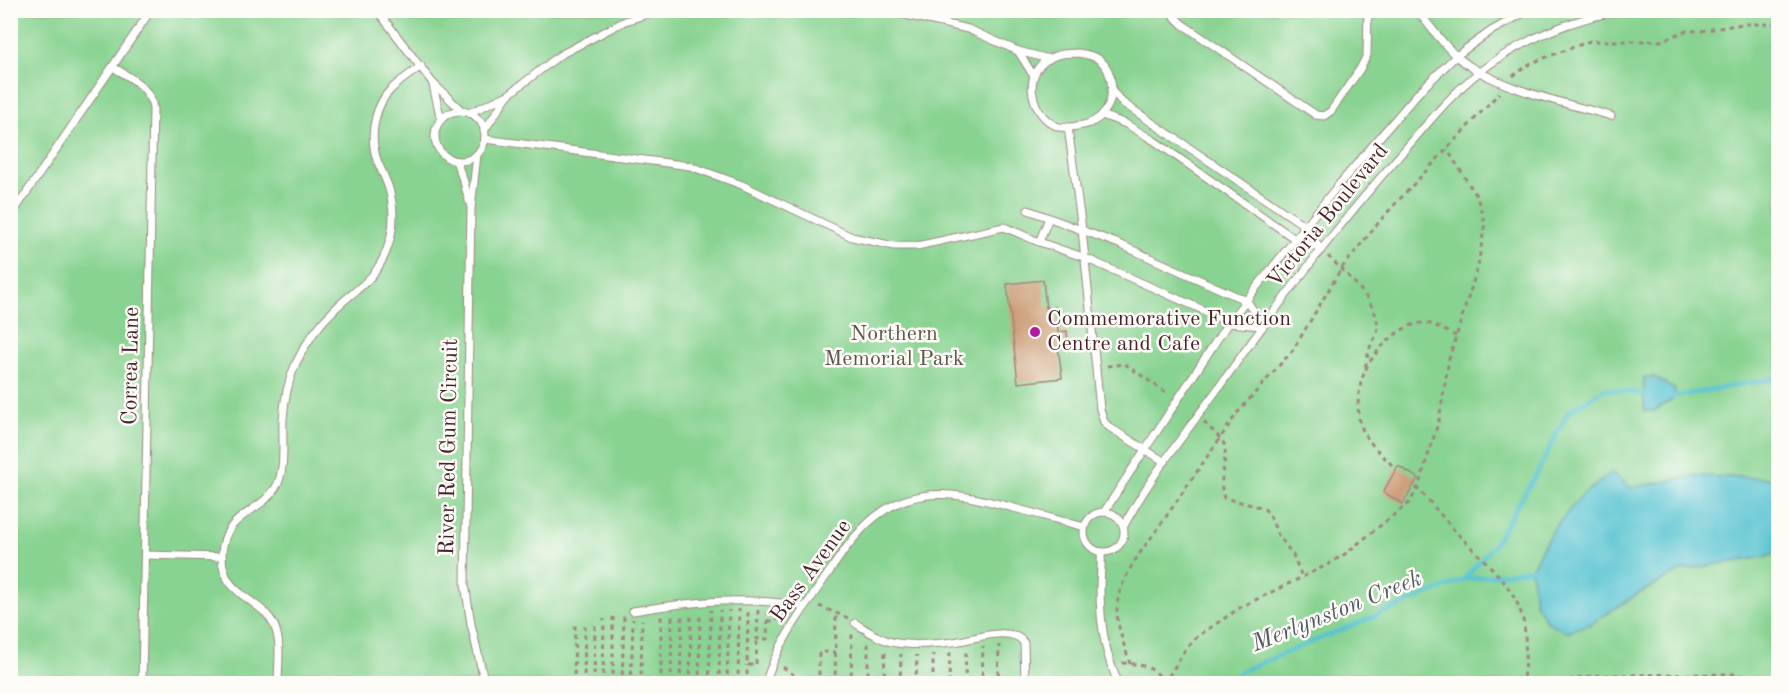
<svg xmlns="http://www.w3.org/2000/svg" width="1789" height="694" font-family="'Old Standard TT',serif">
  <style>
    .green { fill: #88d391; stroke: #69795e; stroke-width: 1.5 }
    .water { fill: #57c3d1; stroke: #50717e; stroke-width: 1.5 }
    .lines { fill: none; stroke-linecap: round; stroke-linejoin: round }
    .stream { stroke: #57c3d1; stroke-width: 4.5 }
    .building { fill: #cda07c }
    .lane-casing { stroke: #9f8681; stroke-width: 9 }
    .path { stroke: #9f8681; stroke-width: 3; stroke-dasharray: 4.5 4.5; stroke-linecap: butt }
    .lane { stroke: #fff; stroke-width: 7 }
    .poi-dot { fill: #b5179e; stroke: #fdfcf7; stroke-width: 2 }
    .labels { text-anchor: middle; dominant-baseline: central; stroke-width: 5; stroke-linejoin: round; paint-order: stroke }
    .street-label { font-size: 22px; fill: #4a1f2b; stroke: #fdfcf7 }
    .poi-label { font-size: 22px; fill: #4a1f2b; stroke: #fdfcf7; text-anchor: start }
    .park-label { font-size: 22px; fill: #5d554a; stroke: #fdfcf7 }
    .water-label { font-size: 24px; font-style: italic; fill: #4f5865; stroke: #fdfcf7 }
  </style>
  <rect width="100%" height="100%" fill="#fdfcf7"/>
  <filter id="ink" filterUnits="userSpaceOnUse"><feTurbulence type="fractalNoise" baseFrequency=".0167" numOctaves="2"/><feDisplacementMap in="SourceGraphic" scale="12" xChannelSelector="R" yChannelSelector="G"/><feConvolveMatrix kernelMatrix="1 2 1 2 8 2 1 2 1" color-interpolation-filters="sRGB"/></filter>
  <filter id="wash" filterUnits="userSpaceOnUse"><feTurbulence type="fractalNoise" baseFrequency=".008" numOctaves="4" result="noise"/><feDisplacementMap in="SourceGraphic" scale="24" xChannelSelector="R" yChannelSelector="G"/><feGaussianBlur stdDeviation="1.35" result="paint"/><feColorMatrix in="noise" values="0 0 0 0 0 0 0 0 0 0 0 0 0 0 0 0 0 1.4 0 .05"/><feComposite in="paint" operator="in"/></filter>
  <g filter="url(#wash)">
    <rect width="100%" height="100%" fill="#f4ecd7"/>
    <polygon class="green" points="10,11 1778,11 1778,683 11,683"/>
    <g class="water">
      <polygon points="1644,377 1655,377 1675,390 1674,398 1654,411 1644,411"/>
      <polygon points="1612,473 1631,488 1695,476 1768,478 1778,485 1778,552 1764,557 1682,570 1631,598 1591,624 1566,632 1547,622 1535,603 1531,569 1551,532 1582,495"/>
    </g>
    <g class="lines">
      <g class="stream">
        <polyline points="1671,397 1778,378"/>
        <polyline points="1463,580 1493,546 1537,473 1568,412 1605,389 1647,394"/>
        <polyline points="1228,684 1241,671 1463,580 1531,569"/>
      </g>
    </g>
    <g id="blocks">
      <g class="building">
        <polygon points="1043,280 1046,308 1056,307 1058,332 1067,331 1068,345 1058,346 1062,378 1018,383 1007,284"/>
        <polygon points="1398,466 1418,478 1403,504 1383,492"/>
      </g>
    </g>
  </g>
  <g filter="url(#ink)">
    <use href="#blocks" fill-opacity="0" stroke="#9f8681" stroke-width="1.5"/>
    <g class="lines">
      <defs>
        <g id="lane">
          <polyline points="377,10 432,82 462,111"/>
          <polyline points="884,10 968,29 1018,51 1049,59"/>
          <polyline points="1172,10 1172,14 1182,24 1316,115 1324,116 1331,111 1360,69 1367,55 1368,10"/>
          <path d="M1417,10C1429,25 1442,43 1456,56C1495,89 1563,102 1611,116"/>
          <polyline points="1018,51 1033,75"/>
          <path d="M1078,53C1085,54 1094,56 1100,60C1114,72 1115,97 1105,111C1098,121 1089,125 1077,126C1072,127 1065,128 1059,127C1034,119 1022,80 1043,63C1053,54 1065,53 1078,53Z"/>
          <path d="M113,67C130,78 150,86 153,108L142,684"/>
          <polyline points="433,85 441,120"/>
          <polyline points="1111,90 1123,103 1305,226 1320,249"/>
          <circle cx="460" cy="136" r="25"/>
          <polyline points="469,113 508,95 560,55 625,21 660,10"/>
          <polyline points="1102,115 1126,124 1153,140 1295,239 1320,249"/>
          <polyline points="1068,127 1082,230 1100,409 1104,422 1109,427 1165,462"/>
          <polyline points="484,131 508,95"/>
          <polyline points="485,139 690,166 742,185 852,237 894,246 917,246 1004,227 1039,242 1083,257 1201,309 1228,323 1263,326"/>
          <polyline points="477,154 471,209 465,584 471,624 485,684"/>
          <polyline points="456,161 464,182 469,201"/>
          <polyline points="1028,210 1119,244 1247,301 1263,326"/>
          <polyline points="10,217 151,10"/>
          <polyline points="1039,242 1049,218"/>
          <polyline points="1104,512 1228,323 1335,189 1418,93 1456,56 1491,31 1529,10"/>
          <circle cx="1104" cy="532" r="20"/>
          <path d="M1124,526C1151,474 1190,428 1224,380C1280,302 1336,227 1400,155C1425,127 1449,96 1478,73C1521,40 1574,17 1627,10"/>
          <path d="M1101,552C1102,564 1100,576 1100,589C1100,621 1104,654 1119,684"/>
          <polyline points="145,555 222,557"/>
          <path d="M633,611C688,602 750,595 805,607"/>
          <path d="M855,623C868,631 882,641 897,643C915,646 936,644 953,642C972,640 1012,624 1024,643L1025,684"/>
          <path d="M278,684C278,665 282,642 274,625C261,598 221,596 222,555C223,513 260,514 276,487C286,471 282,439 283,420C284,401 288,381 296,363C306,342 319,324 336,308C356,289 375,280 386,252C394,232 395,210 389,189C386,179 381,170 377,160C370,139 373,113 386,95C395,83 410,75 421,66"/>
          <path d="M765,684C777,645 800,614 823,581C838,559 854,534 875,517C918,482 966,495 1014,508C1038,514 1061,521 1085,527"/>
        </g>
      </defs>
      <use href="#lane" class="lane-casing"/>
      <g class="path">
        <polyline points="1513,76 1531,63 1590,41 1660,41 1686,31 1701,31 1743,24 1778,24"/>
        <path d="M1328,256C1345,273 1383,305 1377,333C1376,337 1372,341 1371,345C1368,352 1367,361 1365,368"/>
        <polyline points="1107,366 1125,364 1168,394"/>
        <path d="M1204,422C1210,429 1220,436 1224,444C1229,457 1217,478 1224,498L1264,508L1270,516L1278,535L1293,555L1302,577"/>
        <path d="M1392,465C1381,454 1367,442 1361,426C1356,411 1358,391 1363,376C1369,356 1399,324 1422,323C1432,322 1446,332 1456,336"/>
        <path d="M1416,487C1430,501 1442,517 1456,532C1477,555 1509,579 1520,610C1528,629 1526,664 1522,684"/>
        <polyline points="819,606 848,618"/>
        <polyline points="758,610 757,639 767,639 768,612"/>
        <polyline points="748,612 747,665 756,665 757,639"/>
        <polyline points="768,621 777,621 777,613"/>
        <path d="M1122,663C1140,664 1155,666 1164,683"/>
        <path d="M1130,664C1125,647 1118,630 1117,613C1115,587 1138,554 1154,534L1238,412L1293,350L1341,269L1384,216L1499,93"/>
        <polyline points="783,667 801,680"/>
        <polyline points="574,684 575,623"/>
        <polyline points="584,684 585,622"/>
        <polyline points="594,684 595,621"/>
        <polyline points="603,684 604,619"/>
        <polyline points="613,684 613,617"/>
        <polyline points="622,684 624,616"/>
        <polyline points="631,684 633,619"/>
        <polyline points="641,684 642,620"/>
        <polyline points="661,684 661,616"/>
        <polyline points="671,684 672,616"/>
        <polyline points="680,684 682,613"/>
        <polyline points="690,684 691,612"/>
        <polyline points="699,684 700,613"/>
        <polyline points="709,684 711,610"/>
        <polyline points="719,684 720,610"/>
        <polyline points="727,684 729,610"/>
        <polyline points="738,684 739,609"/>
        <polyline points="747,684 747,665"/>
        <polyline points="801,684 801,680 809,684"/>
        <polyline points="819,684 819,652 836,652"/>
        <polyline points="835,684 836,613"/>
        <polyline points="851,684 852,632"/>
        <polyline points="868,684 868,642"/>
        <polyline points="884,684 885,649"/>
        <polyline points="900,684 901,654"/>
        <polyline points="916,684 917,655"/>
        <polyline points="933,684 933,654"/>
        <polyline points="949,684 950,652"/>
        <polyline points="965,684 966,649"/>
        <polyline points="982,684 983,646"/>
        <polyline points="998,684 999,645"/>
        <polyline points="1164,684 1185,650 1198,636 1241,607 1329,564 1345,554 1410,502 1418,488 1439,420 1449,359 1478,266 1485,223 1477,197 1447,149"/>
        <polyline points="1561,684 1575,678 1600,675 1738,674 1761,684"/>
      </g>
      <use href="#lane" class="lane"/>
    </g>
  </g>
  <circle class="poi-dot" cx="1035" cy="332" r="6"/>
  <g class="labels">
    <g class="street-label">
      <text transform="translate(1328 216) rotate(-51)">Victoria Boulevard</text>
      <text transform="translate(131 366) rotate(-89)">Correa Lane</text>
      <text transform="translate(449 447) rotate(-89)">River Red Gum Circuit</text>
      <text transform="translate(811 571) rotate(-54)">Bass Avenue</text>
    </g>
    <g class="poi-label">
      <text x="1047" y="319">Commemorative Function<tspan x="1047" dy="25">Centre and Cafe</tspan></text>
    </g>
    <g class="park-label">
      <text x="894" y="334">Northern<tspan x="894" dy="25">Memorial Park</tspan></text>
    </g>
    <g class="water-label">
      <text transform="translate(1337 612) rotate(-22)">Merlynston Creek</text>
    </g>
  </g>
  <rect width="1789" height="694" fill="none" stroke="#fdfcf7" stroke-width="36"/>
</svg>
